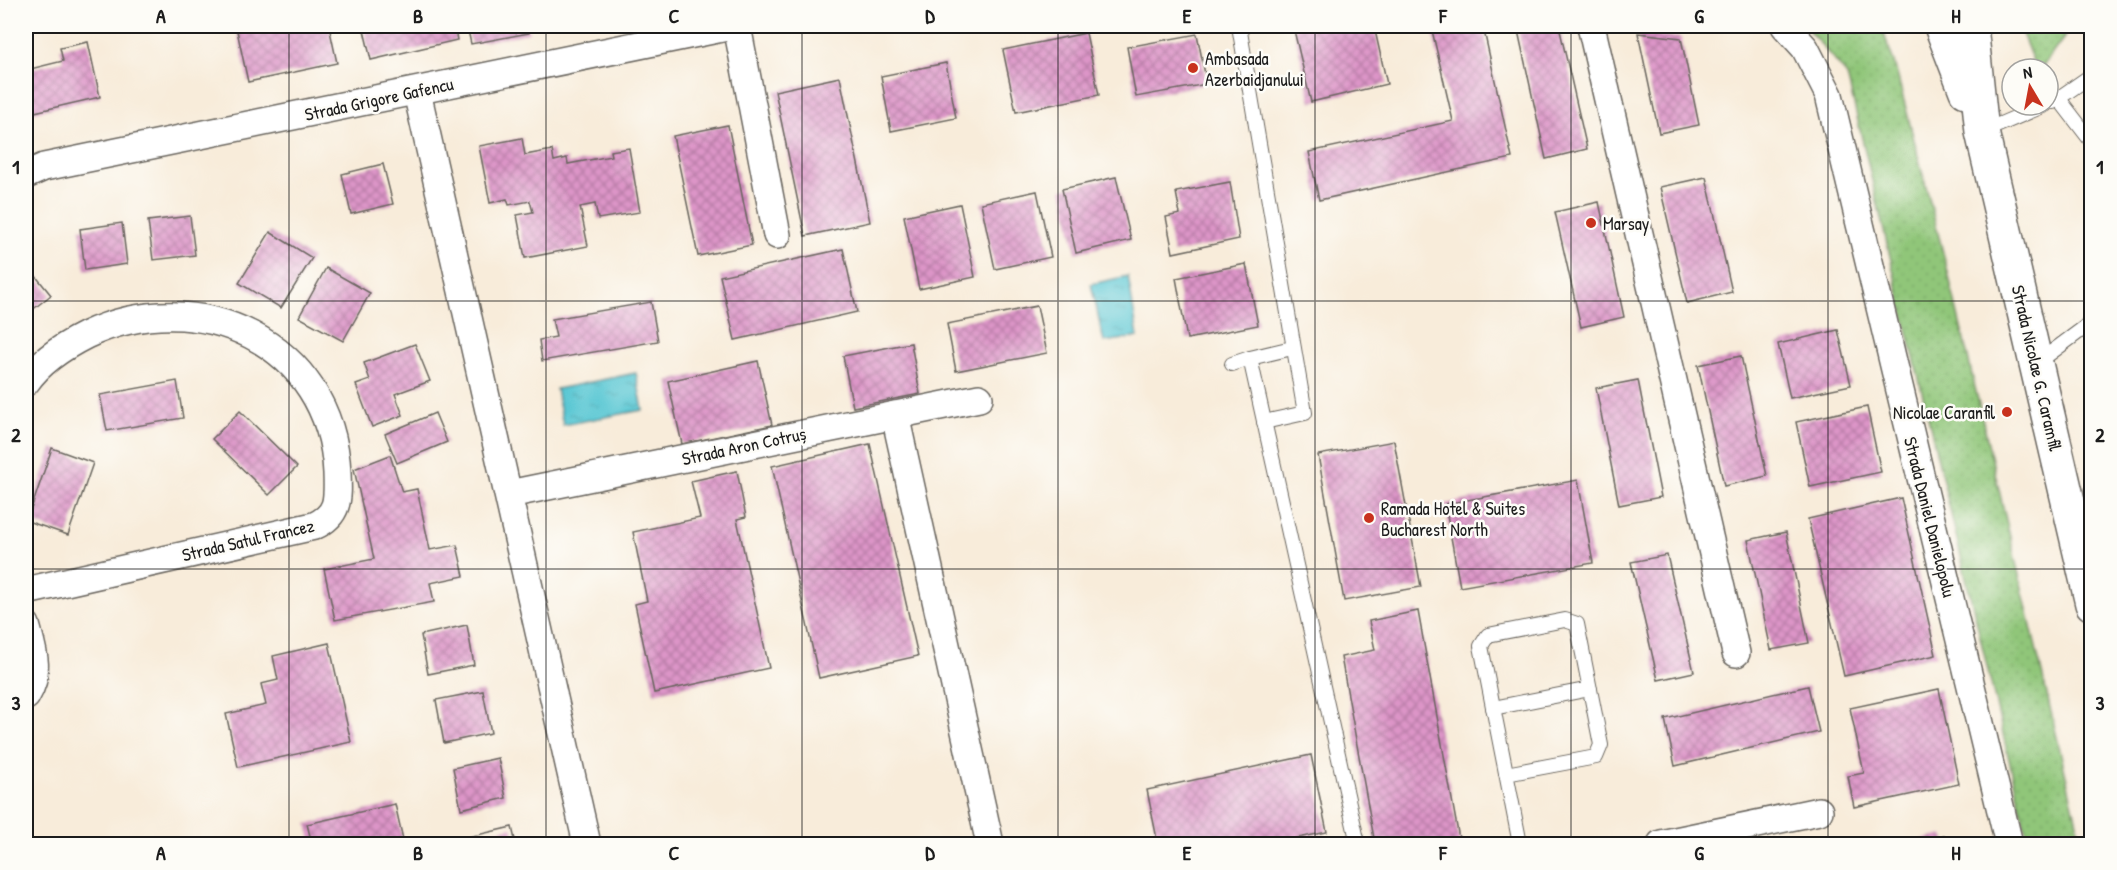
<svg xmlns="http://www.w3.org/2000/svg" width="2117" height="870" font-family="'Patrick Hand',sans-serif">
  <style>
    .grass { fill: url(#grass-dots); stroke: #56714a; stroke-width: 1.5 }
    .water { fill: url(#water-ripples); stroke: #3c7278; stroke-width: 1.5 }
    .building { fill: url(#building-cross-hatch) }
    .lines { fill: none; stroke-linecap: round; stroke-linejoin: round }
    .service-casing { stroke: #69655e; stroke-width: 16 }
    .minor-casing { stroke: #69655e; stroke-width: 30 }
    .secondary-casing { stroke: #69655e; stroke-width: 36 }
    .service { stroke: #fff; stroke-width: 14 }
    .minor { stroke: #fff; stroke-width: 27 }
    .secondary { stroke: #fff; stroke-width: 33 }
    .grid { fill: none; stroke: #1c1c1c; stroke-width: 1.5; stroke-opacity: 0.55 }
    .poi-dot { fill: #c8321e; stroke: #fdfcf7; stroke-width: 2 }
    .labels { text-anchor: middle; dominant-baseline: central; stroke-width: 5; stroke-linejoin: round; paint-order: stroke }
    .poi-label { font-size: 18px; fill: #1c1c1c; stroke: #fdfcf7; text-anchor: start }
    .street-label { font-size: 18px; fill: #1c1c1c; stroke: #fdfcf7 }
    .neatline { fill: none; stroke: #1c1c1c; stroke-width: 2 }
    .grid-label { font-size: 20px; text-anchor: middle; font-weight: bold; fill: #1c1c1c }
  </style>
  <defs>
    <pattern id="grass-dots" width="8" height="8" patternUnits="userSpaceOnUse" patternTransform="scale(1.5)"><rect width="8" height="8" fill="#90c679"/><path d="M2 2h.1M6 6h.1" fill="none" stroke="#7caa68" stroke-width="1.8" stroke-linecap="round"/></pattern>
    <pattern id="water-ripples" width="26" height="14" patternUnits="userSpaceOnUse" patternTransform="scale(1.5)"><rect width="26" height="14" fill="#5cc8d4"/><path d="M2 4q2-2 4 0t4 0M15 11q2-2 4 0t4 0" fill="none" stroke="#4fabb5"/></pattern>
    <pattern id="building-cross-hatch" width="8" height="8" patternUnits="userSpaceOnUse" patternTransform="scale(1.5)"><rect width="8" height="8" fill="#dd95c8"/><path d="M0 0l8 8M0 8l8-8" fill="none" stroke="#b279a2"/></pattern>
  </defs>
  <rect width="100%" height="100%" fill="#fdfcf7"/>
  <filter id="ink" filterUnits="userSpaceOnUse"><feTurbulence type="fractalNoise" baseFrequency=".0167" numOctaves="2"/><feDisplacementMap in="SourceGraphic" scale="12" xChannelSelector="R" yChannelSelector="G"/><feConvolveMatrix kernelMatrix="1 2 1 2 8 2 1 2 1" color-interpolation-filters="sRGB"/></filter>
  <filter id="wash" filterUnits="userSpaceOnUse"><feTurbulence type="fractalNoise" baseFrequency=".008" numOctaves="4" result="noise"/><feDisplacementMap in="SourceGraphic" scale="24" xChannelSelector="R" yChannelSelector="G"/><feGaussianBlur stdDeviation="1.35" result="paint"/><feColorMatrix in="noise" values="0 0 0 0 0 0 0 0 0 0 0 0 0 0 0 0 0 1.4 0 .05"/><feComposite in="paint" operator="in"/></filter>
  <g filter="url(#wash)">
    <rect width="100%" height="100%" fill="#f8ecda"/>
    <g class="grass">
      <polygon points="1805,26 1881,26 1894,62 1947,268 2082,844 2029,844 1847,75"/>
      <polygon points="2019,26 2077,26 2065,36 2041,69 2036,69"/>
    </g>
    <g class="water">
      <polygon points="1128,276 1138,337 1104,342 1091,284"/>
      <polygon points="636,373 643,410 563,425 556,389"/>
    </g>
    <g id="blocks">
      <g class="building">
        <polygon points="236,26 329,26 337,63 248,82"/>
        <polygon points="363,26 454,26 457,40 371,60"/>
        <polygon points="467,26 527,26 529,33 471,44"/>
        <polygon points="1293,26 1374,26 1387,84 1311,102"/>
        <polygon points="1431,26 1483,26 1512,158 1319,200 1309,152 1453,121"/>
        <polygon points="1517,26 1559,26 1587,149 1546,159"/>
        <polygon points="1086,33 1099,95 1016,112 1003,50"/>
        <polygon points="1638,33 1681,38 1699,125 1659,133"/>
        <polygon points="1197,34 1207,84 1136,97 1127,47"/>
        <polygon points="88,42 100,97 26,114 26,70 63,61 60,48"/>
        <polygon points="946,63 956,118 891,131 881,76"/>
        <polygon points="840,77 870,222 805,236 775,91"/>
        <polygon points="728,125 752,245 698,256 673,136"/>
        <polygon points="522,138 525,155 552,150 554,161 567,158 568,164 611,156 610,151 629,148 640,212 598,219 595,204 580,207 588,246 525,258 517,215 533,212 530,201 509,205 507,199 490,203 479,146"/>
        <polygon points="383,164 393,204 351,214 342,174"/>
        <polygon points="1116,177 1131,240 1076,253 1062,189"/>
        <polygon points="1706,177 1732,292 1687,303 1660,187"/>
        <polygon points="1230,182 1239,239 1173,253 1166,217 1180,214 1176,192"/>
        <polygon points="1037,191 1051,257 995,269 981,203"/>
        <polygon points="1599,202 1624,317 1581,327 1555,212"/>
        <polygon points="960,204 975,277 919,289 904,216"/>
        <polygon points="190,216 195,255 153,260 148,221"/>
        <polygon points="122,223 127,264 85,270 80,229"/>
        <polygon points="270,232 312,258 281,308 239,283"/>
        <polygon points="843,249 857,312 735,340 720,276"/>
        <polygon points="26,264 51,295 26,315"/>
        <polygon points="1246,264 1258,325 1187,339 1176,278"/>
        <polygon points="326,268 370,293 343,341 299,317"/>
        <polygon points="651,302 658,341 542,361 539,340 556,337 552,319"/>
        <polygon points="1037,306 1047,353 956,371 947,324"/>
        <polygon points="1838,330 1851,385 1790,398 1778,344"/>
        <polygon points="911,343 920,394 853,407 843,356"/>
        <polygon points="415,344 430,381 395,394 403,415 372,427 356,385 370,380 364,363"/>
        <polygon points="1741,356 1767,476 1724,486 1698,365"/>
        <polygon points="758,361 772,425 682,444 668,381"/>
        <polygon points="1638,380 1661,497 1619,505 1596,388"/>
        <polygon points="177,381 183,418 107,431 100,395"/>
        <polygon points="1867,407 1881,472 1810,487 1796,422"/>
        <polygon points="240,411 297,467 269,495 212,439"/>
        <polygon points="435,413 447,442 397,463 385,434"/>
        <polygon points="1394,441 1421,587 1344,601 1318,455"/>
        <polygon points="870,444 918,656 819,678 772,466"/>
        <polygon points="52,448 93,463 68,535 27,521"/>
        <polygon points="390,455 402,492 417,489 430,550 457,545 464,576 430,583 434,602 335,620 324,569 374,559 354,469"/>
        <polygon points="737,471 746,517 737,519 769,668 654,693 635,604 647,601 633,532 700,518 691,481"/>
        <polygon points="1578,480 1593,563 1460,587 1445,504"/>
        <polygon points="1901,498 1936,655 1844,676 1808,519"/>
        <polygon points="1786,532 1809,643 1771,650 1748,540"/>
        <polygon points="1667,555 1694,672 1658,680 1631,562"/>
        <polygon points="1418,611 1460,844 1375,844 1341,657 1375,650 1369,621"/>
        <polygon points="467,625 474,665 428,674 421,635"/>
        <polygon points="329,643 351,742 238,767 226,714 266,705 261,684 278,680 273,656"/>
        <polygon points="1808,686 1819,732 1675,766 1665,719"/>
        <polygon points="1939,689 1959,784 1854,807 1848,776 1864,773 1850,708"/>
        <polygon points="483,691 491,733 444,743 436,700"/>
        <polygon points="1311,755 1327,832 1270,844 1158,844 1147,790"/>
        <polygon points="498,758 506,798 461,809 453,768"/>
        <polygon points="395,804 404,844 312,844 307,824"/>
        <polygon points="512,827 516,844 469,844 468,837"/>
        <polygon points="1944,835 1947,844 1903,844"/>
      </g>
    </g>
  </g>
  <g filter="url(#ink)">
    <use href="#blocks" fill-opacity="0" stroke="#69655e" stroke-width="1.5"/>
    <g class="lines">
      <defs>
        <g id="service">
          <polyline points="1239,26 1305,413 1264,422"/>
          <polyline points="2059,99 2092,142"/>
          <polyline points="2053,102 2092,75"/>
          <polyline points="1982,132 2045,105"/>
          <polyline points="1292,348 1250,358 1358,844"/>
          <polyline points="2037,363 2092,322"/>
          <polyline points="1232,364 1250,358"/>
          <polyline points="1493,708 1590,689"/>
          <polyline points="1506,774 1596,757 1601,745 1577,624 1565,620 1488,635 1481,646 1520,844"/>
        </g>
        <g id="minor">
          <polyline points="737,26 777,235"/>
          <polyline points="1591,26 1736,653"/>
          <polyline points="1785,26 1805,48 1829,95 2009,844"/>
          <polyline points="417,92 587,844"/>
          <polyline points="26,175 44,167 732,26"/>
          <path d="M26,382C40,362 64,346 86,335C198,282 331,342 337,473C338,499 339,515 314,526L26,591"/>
          <polyline points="895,415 990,844"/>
          <polyline points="509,494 979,398"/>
          <path d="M26,625C33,651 41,672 26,696"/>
          <polyline points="1661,844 1819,811"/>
        </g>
        <g id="secondary">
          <polyline points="1941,26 1966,91"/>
          <polyline points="1971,26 1982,132 2092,604"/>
        </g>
      </defs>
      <use href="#service" class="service-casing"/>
      <use href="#minor" class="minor-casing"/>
      <use href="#secondary" class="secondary-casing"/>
      <use href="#service" class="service"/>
      <use href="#minor" class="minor"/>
      <use href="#secondary" class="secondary"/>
    </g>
  </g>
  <path class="grid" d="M289,26V844M546,26V844M802,26V844M1058,26V844M1315,26V844M1571,26V844M1828,26V844M26,301H2092M26,569H2092"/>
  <g class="poi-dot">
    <circle cx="1193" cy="68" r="6"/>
    <circle cx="1591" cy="223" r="6"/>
    <circle cx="2007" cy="412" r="6"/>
    <circle cx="1369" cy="518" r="6"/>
  </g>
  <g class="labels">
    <g class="poi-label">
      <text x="1205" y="58">Ambasada<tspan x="1205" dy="21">Azerbaidjanului</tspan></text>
      <text x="1603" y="223">Marsay</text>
      <text x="1995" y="412" text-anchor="end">Nicolae Caranfil</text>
      <text x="1381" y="508">Ramada Hotel &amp; Suites<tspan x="1381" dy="21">Bucharest North</tspan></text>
    </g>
    <g class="street-label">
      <text transform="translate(379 99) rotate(-12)">Strada Grigore Gafencu</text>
      <text transform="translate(2037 368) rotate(77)">Strada Nicolae G. Caramfil</text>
      <text transform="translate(744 446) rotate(-12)">Strada Aron Cotruș</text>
      <text transform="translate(1930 517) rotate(76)">Strada Daniel Danielopolu</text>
      <text transform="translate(248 540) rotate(-13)">Strada Satul Francez</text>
    </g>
  </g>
  <rect width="2117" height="870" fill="none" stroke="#fdfcf7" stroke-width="66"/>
  <g transform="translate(2030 87) rotate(350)"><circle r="28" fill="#fdfcf7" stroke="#a3a29f" stroke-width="1.5"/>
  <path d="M0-4.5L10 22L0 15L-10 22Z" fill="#c8321e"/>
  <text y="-9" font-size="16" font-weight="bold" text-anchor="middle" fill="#1c1c1c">N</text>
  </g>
  <rect x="33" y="33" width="2051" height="804" class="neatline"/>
  <g class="grid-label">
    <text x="161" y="23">A</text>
    <text x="418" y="23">B</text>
    <text x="674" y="23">C</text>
    <text x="930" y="23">D</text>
    <text x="1187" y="23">E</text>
    <text x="1443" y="23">F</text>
    <text x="1699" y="23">G</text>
    <text x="1956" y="23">H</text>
    <text x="16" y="174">1</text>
    <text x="2100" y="174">1</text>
    <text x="16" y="442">2</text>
    <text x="2100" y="442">2</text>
    <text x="16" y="710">3</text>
    <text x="2100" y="710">3</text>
    <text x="161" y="860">A</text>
    <text x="418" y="860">B</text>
    <text x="674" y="860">C</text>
    <text x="930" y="860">D</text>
    <text x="1187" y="860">E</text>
    <text x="1443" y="860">F</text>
    <text x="1699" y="860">G</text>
    <text x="1956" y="860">H</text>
  </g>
</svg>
